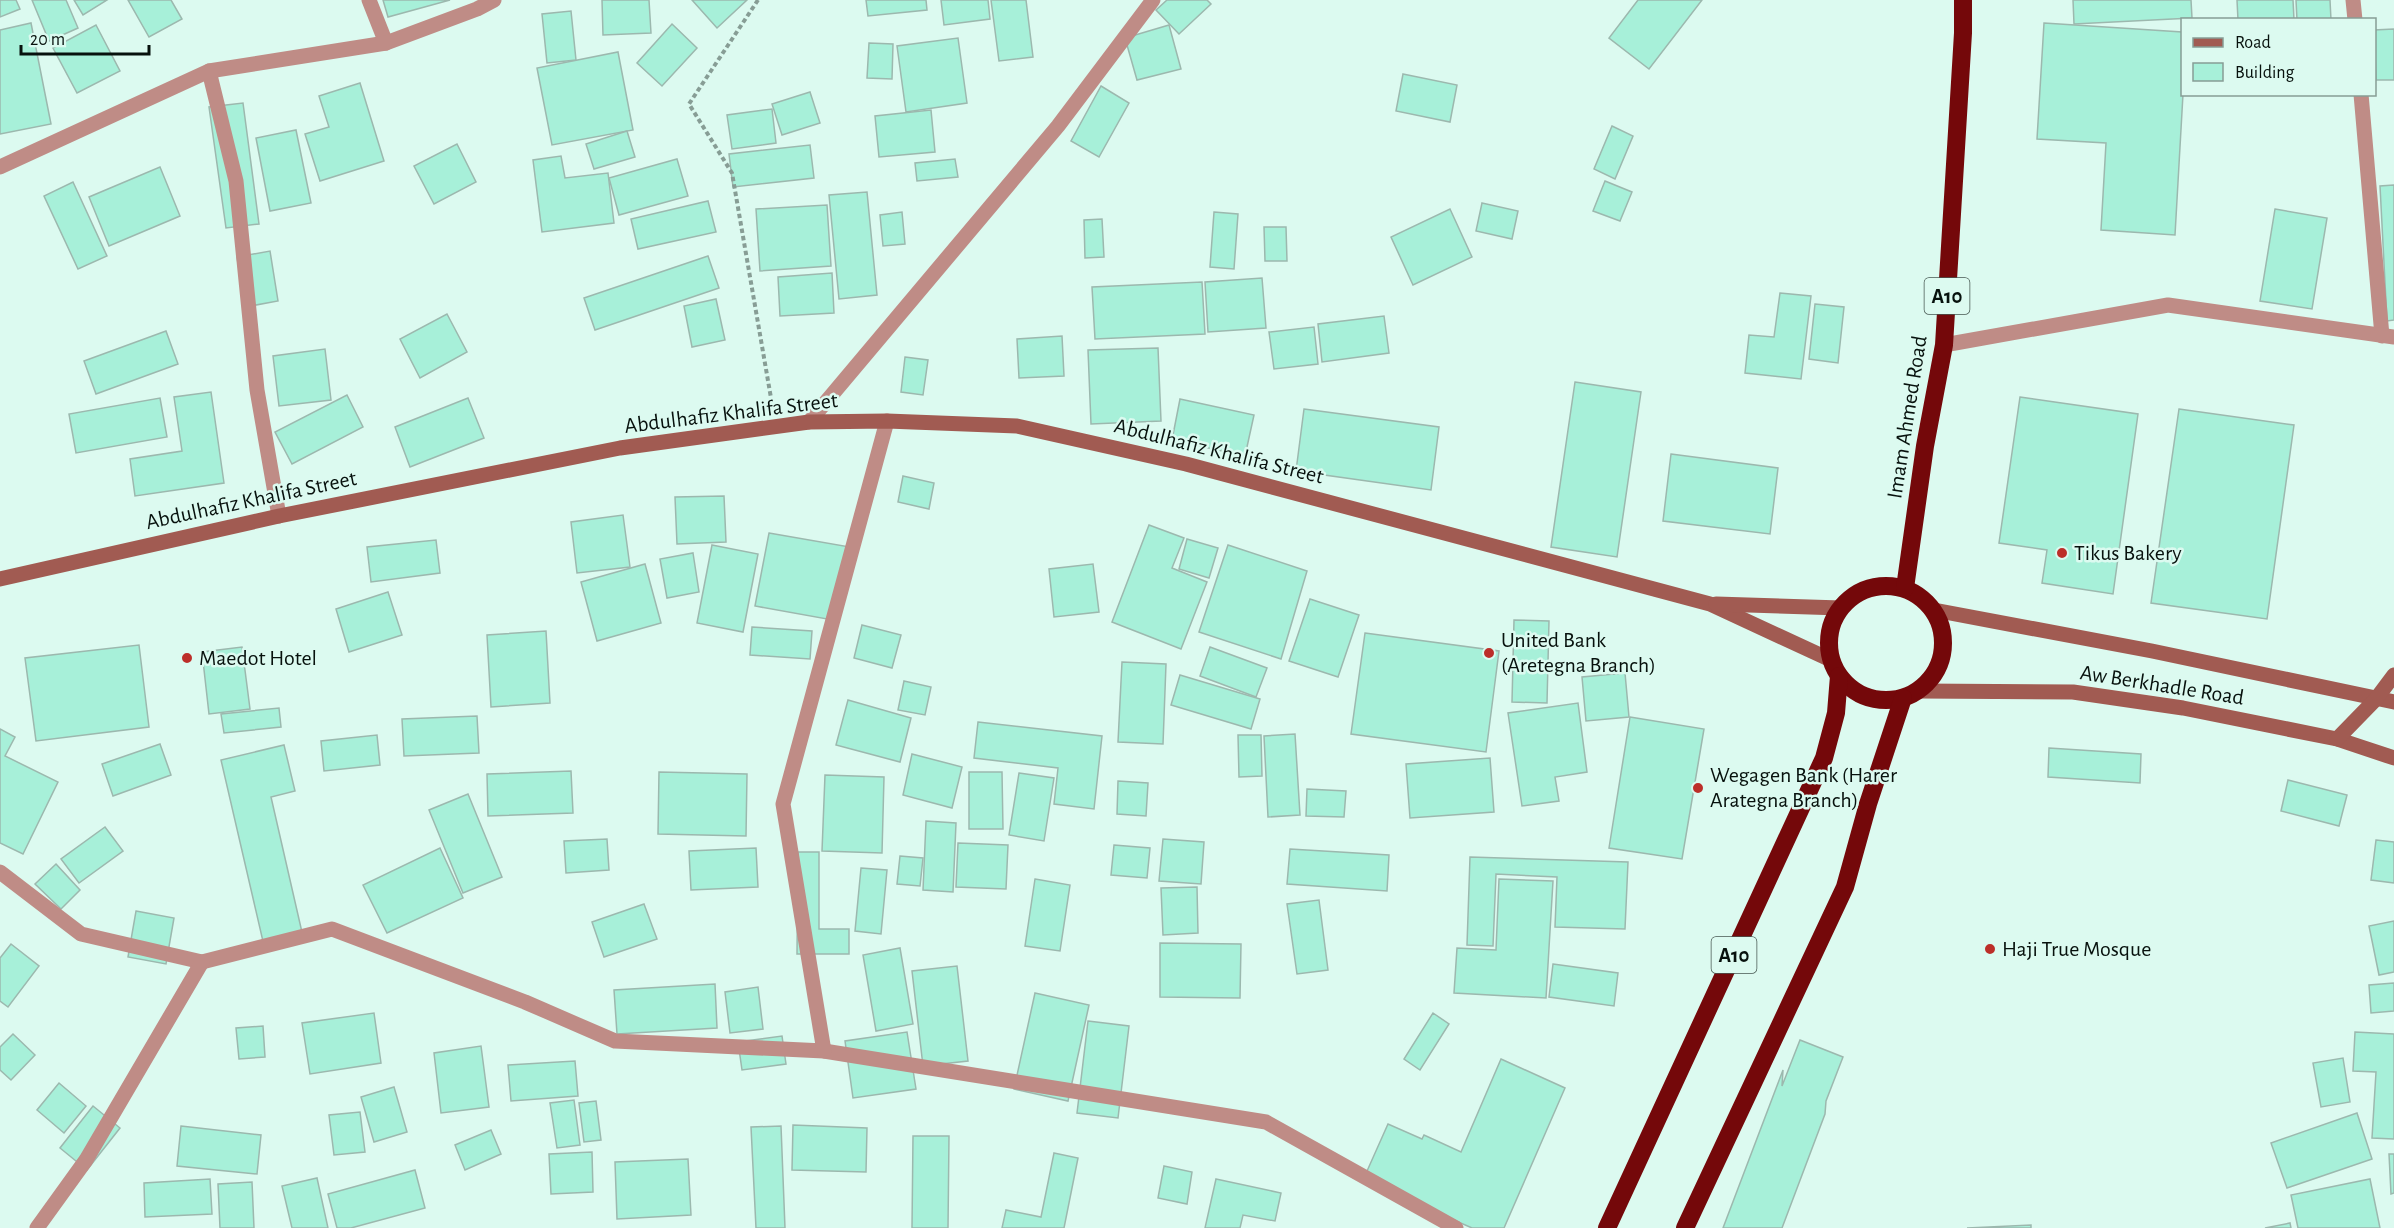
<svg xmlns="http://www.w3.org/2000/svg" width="2394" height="1228" font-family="'Alegreya Sans',sans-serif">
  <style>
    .building { fill: #a7f0d9; stroke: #9cb8ae; stroke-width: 1.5 }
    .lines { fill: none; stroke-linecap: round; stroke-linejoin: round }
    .path { stroke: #879d95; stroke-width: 4; stroke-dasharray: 4.5 3; stroke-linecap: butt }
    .street { stroke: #bf8c86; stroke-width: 15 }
    .secondary { stroke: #a15b52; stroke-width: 15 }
    .highway { stroke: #74080a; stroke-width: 18 }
    .poi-dot { fill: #bc2e29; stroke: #dcfaf0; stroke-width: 2 }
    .labels { text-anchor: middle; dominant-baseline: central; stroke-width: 5; stroke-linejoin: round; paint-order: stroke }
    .shield { fill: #dcfaf0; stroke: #475751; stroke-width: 1.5 }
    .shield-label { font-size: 21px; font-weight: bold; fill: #07110d }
    .street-label { font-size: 22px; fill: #07110d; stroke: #dcfaf0 }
    .poi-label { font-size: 22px; fill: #07110d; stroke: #dcfaf0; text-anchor: start }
  </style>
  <rect width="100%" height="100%" fill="#dcfaf0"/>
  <g class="building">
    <polygon points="0,0 16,0 20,9 0,17"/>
    <polygon points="32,0 66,0 78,28 49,41"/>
    <polygon points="74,0 107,0 83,15"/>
    <polygon points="128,0 171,0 182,19 149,37"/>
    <polygon points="383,0 450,0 388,17"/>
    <polygon points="602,0 649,0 651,33 603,35"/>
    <polygon points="692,0 747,0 717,28"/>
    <polygon points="866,0 926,0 927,10 868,16"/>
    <polygon points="941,0 988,0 990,19 944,25"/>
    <polygon points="991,0 1026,0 1033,57 999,61"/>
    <polygon points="1167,0 1207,0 1211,4 1179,34 1156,10"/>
    <polygon points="1638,0 1702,0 1649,69 1609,38"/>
    <polygon points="2073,0 2191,0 2192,18 2074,24"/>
    <polygon points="2237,0 2293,0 2294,20 2238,20"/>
    <polygon points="2296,0 2330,0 2331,20 2297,20"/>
    <polygon points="571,11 576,60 547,63 542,14"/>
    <polygon points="31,23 51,124 0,134 0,30"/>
    <polygon points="2044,23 2182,32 2183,94 2175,235 2101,230 2106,143 2037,139"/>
    <polygon points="672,24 697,48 662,86 637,63"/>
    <polygon points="96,25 120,71 77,93 53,48"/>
    <polygon points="1169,25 1181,69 1137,80 1125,38"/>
    <polygon points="2394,29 2394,80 2376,80 2374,30"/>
    <polygon points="958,38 967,103 906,112 897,46"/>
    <polygon points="869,43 893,44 892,79 867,78"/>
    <polygon points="618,52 633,130 552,145 537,68"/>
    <polygon points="1403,74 1457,85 1450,122 1396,111"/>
    <polygon points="360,83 384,161 320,181 305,134 329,127 319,96"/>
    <polygon points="1101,86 1129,103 1099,157 1071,141"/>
    <polygon points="810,92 820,123 782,135 772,104"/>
    <polygon points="243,103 259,224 226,228 209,107"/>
    <polygon points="772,109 776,143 732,149 727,115"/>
    <polygon points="931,110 935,152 879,157 875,116"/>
    <polygon points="1612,126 1633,136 1615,179 1594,169"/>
    <polygon points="296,130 311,203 270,211 256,138"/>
    <polygon points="627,131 635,157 594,169 586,144"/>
    <polygon points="457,144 476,182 434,204 414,166"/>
    <polygon points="810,145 814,178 733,187 729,154"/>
    <polygon points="561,156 565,178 608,173 614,223 542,232 533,160"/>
    <polygon points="677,159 688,196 619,215 609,178"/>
    <polygon points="955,159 958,177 917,181 915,163"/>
    <polygon points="160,167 180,216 109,246 89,197"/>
    <polygon points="1605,181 1632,192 1620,221 1593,211"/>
    <polygon points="73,182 107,256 78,269 44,196"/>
    <polygon points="2394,185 2394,320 2387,321 2380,186"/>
    <polygon points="867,192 877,295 839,299 829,195"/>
    <polygon points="708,201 716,232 638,249 631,219"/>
    <polygon points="1482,203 1518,211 1512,239 1476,231"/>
    <polygon points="827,205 831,266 760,271 756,209"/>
    <polygon points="1450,209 1472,257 1413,285 1391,237"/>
    <polygon points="2275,209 2327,218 2312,309 2260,301"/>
    <polygon points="902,212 905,244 883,246 880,215"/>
    <polygon points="1214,212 1238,214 1234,269 1210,267"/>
    <polygon points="1102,219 1104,257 1085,258 1084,220"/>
    <polygon points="1264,227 1286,227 1287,261 1265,261"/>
    <polygon points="270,251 278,301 245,307 237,257"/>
    <polygon points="708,256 719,288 595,330 584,298"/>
    <polygon points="832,273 834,313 780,316 778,277"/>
    <polygon points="1262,278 1266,328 1208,332 1205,282"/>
    <polygon points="1202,282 1205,334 1095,339 1092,287"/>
    <polygon points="1780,293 1811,296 1801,379 1745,373 1749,335 1774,337"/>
    <polygon points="716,299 725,340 692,347 684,306"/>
    <polygon points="1815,304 1844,307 1838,363 1809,359"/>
    <polygon points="447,314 467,352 420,378 400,339"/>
    <polygon points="1384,316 1389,353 1322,362 1318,324"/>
    <polygon points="1314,327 1318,364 1274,369 1269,332"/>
    <polygon points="166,331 178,364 96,394 84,361"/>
    <polygon points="1062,336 1064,376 1019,378 1017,339"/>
    <polygon points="1158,348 1161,421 1091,424 1088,350"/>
    <polygon points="325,349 331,400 279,406 273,356"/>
    <polygon points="905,357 928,360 923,395 901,392"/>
    <polygon points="1575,382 1641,392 1617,557 1551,547"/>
    <polygon points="211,392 224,483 135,496 130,459 182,451 174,397"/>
    <polygon points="347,395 363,427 292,464 275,432"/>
    <polygon points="2020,397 2138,414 2113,594 2042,583 2047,550 1999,543"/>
    <polygon points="160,398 167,437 76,453 69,414"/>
    <polygon points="468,398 484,438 410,467 395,427"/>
    <polygon points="1180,399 1254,415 1245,456 1172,440"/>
    <polygon points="1304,409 1439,427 1431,490 1296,471"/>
    <polygon points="2179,409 2294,425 2267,619 2151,603"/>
    <polygon points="1671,454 1778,468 1770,534 1663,521"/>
    <polygon points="903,476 934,483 929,509 898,502"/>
    <polygon points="724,496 726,542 677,544 675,497"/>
    <polygon points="623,515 630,567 577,573 571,522"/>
    <polygon points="1149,525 1184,538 1172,568 1207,582 1181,649 1112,622"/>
    <polygon points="769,533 850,547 838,621 755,606"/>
    <polygon points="1187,539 1218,548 1209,578 1179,569"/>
    <polygon points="436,540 440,573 371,582 367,547"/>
    <polygon points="712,545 758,554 743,632 697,623"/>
    <polygon points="1228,545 1307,571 1281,659 1199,632"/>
    <polygon points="693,553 699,592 667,598 660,559"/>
    <polygon points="645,564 661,623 597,641 581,582"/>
    <polygon points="1093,564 1099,612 1054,617 1049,569"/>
    <polygon points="388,592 402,635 349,652 336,609"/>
    <polygon points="1310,599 1359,615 1338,677 1289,661"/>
    <polygon points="1514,620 1549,621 1547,703 1512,702"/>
    <polygon points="862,625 901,635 892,668 854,658"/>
    <polygon points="752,627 812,631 810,659 750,655"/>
    <polygon points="546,631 550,703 491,707 487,635"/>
    <polygon points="1365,633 1499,651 1486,752 1351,734"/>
    <polygon points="139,645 149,727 36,741 25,658"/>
    <polygon points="242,647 250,709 209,714 202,652"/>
    <polygon points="1210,647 1267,668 1256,697 1200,676"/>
    <polygon points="1122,662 1166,664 1163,744 1118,742"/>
    <polygon points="1625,673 1629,717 1586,721 1582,677"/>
    <polygon points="1180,675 1260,699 1251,729 1171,705"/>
    <polygon points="904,681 931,687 925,715 898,710"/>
    <polygon points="848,700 911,718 900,762 836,745"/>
    <polygon points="1578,703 1587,772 1555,777 1559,801 1522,806 1508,713"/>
    <polygon points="279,708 281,727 224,733 221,714"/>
    <polygon points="477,716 479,753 404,756 402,719"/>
    <polygon points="1630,717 1704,729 1682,859 1609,848"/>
    <polygon points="978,722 1102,736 1094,809 1054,804 1058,768 974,758"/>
    <polygon points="0,729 15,737 5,756 58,782 23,854 0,843"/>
    <polygon points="1295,734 1300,815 1268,817 1264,736"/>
    <polygon points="377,735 380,765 324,771 321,741"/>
    <polygon points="1238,735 1261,735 1262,776 1239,777"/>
    <polygon points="160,744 171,775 113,796 102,764"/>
    <polygon points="284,745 295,791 271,797 304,941 265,950 221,760"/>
    <polygon points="2049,748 2141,754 2140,783 2048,777"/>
    <polygon points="912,754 962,767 952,808 903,795"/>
    <polygon points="1490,758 1494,812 1410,818 1406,764"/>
    <polygon points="571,771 573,813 488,816 487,774"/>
    <polygon points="659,772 747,774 746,836 658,834"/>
    <polygon points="969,772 1002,772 1003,829 969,829"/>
    <polygon points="1019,773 1054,778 1044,841 1009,835"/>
    <polygon points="825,775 884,777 882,853 822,851"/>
    <polygon points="2288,780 2347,795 2339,826 2281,811"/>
    <polygon points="1118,781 1148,783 1146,816 1117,814"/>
    <polygon points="1307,789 1346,791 1344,817 1306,816"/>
    <polygon points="468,794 502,877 463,893 429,810"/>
    <polygon points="926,821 956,823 953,892 923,890"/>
    <polygon points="105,827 123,851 79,883 61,859"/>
    <polygon points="607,839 609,870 566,873 564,841"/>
    <polygon points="1163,839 1204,842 1201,884 1159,881"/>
    <polygon points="2376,840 2394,842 2394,883 2371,880"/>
    <polygon points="958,843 1008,845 1006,889 956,887"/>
    <polygon points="1114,845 1150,848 1147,878 1111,875"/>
    <polygon points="440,848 463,898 387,933 363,885"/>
    <polygon points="756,848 758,887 691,890 689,851"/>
    <polygon points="1290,849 1389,855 1387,891 1287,884"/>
    <polygon points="798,852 819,852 819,929 849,929 849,954 797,954"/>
    <polygon points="900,856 923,858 920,886 897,884"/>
    <polygon points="1470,857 1628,862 1625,929 1555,927 1557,877 1496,874 1493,946 1467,945"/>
    <polygon points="56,864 80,890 61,909 35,884"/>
    <polygon points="861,868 887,870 881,934 855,931"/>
    <polygon points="1035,879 1070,885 1060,951 1025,946"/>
    <polygon points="1499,879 1553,881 1546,998 1454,993 1457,948 1496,950"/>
    <polygon points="1197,887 1198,933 1163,935 1161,888"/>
    <polygon points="1319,900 1328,970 1297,974 1287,904"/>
    <polygon points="644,904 657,939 604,957 592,922"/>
    <polygon points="136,911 174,918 166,964 128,957"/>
    <polygon points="2394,921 2394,972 2379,975 2369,926"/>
    <polygon points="1160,943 1241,944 1240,998 1160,997"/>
    <polygon points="11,944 39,966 8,1007 0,1001 0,958"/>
    <polygon points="900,948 913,1024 876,1031 863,955"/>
    <polygon points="1553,964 1618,973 1614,1006 1549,997"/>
    <polygon points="957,966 968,1061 923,1066 912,971"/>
    <polygon points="2394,983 2394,1011 2371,1013 2369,985"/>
    <polygon points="715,984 717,1028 617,1034 614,990"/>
    <polygon points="758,987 763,1029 730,1033 725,992"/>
    <polygon points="1035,993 1089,1005 1068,1101 1014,1089"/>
    <polygon points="374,1013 381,1063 310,1074 302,1023"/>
    <polygon points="1433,1013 1449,1024 1420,1070 1404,1059"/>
    <polygon points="1088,1021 1129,1026 1118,1118 1077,1113"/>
    <polygon points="263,1026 265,1057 239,1059 236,1028"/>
    <polygon points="907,1032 916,1089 853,1098 845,1041"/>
    <polygon points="2355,1032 2394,1034 2394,1139 2372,1138 2376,1072 2353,1071"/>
    <polygon points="13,1034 35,1055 11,1080 0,1070 0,1047"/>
    <polygon points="782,1036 786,1064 742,1070 738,1042"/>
    <polygon points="1800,1040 1843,1057 1826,1101 1825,1114 1782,1228 1723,1228 1783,1070 1782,1086"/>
    <polygon points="481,1046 489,1107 441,1113 434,1053"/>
    <polygon points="2343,1058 2350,1102 2321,1107 2313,1063"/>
    <polygon points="1501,1059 1565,1088 1504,1228 1472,1228 1363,1180 1388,1124 1422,1139 1424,1135 1461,1152"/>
    <polygon points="575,1061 578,1096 511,1101 508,1065"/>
    <polygon points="59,1083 86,1106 64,1133 37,1110"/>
    <polygon points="394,1087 407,1132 374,1142 361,1097"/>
    <polygon points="574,1100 580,1145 557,1148 550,1103"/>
    <polygon points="596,1101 601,1140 584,1142 579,1103"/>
    <polygon points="93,1106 120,1128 87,1170 60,1148"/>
    <polygon points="360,1112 365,1152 334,1155 329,1115"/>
    <polygon points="2357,1113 2372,1159 2287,1188 2271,1143"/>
    <polygon points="793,1125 867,1128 866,1172 792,1170"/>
    <polygon points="181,1126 261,1135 257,1174 177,1166"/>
    <polygon points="781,1126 785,1228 756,1228 751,1127"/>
    <polygon points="491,1130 501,1154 465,1170 455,1145"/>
    <polygon points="913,1136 949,1136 948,1228 912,1228"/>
    <polygon points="592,1152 593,1192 551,1194 549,1154"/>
    <polygon points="1054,1153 1078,1158 1064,1228 1002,1228 1006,1210 1041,1217"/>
    <polygon points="2389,1154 2394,1154 2394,1193 2391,1194"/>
    <polygon points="688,1159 691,1215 617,1219 615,1162"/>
    <polygon points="1164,1166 1192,1172 1187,1204 1158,1198"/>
    <polygon points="415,1170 425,1208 351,1228 337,1228 328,1194"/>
    <polygon points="317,1178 328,1228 292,1228 282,1186"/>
    <polygon points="210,1179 212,1214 145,1217 144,1183"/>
    <polygon points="1216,1179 1281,1193 1275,1221 1243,1215 1240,1228 1205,1228"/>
    <polygon points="2370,1179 2380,1228 2298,1228 2291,1195"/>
    <polygon points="252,1182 254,1228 220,1228 218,1184"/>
    <polygon points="2290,1223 2291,1228 2265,1228"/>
    <polygon points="2031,1225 2031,1228 1967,1228"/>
  </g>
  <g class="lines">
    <polyline class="path" points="758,0 689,104 732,173 771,398"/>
    <g class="street">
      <polyline points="369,0 386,43"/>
      <polyline points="2353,0 2355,20"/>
      <polyline points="209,71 236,181 257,390 279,516"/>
      <polyline points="2361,94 2382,336"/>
      <polyline points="0,167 209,71 386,43 477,9 494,0"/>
      <polyline points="1944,345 2168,305 2394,337"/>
      <polyline points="809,422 1058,126 1153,0"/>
      <polyline points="0,872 81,934 202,962 332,929 525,1002 615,1041 824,1051 1266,1122 1456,1228"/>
      <polyline points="824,1051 783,804 887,421"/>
      <polyline points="37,1228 86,1160 202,962"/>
    </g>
    <g class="secondary">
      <polyline points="0,579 279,516 620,448 809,422 887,421 1017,426 1186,464 1710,604 1831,660"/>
      <polyline points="1716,604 1841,608"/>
      <polyline points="1934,610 2152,651 2394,702"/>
      <polyline points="1919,691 2073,692 2183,708 2337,739 2394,758"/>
      <polyline points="2337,739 2376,699 2394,675"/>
    </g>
    <g class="highway">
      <circle cx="1886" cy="643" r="57"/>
      <polyline points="1905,588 1925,446 1944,345 1963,33 1963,0"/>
      <polyline points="1607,1228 1824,758 1836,713 1839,676"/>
      <polyline points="1685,1228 1845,887 1868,804 1903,698"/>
    </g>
  </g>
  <g class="poi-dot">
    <circle cx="2062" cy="553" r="6"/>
    <circle cx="1489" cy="653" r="6"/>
    <circle cx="187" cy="658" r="6"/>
    <circle cx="1698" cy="788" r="6"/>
    <circle cx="1990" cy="949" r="6"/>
  </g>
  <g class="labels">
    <g class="shield">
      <rect x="1924.5" y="278" width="45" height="36" rx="4.5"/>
      <rect x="1711.5" y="937" width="45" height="36" rx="4.5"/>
    </g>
    <g class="shield-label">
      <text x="1947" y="296">A10</text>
      <text x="1734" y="955">A10</text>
    </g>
    <g class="street-label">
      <text transform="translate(731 413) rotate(-7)">Abdulhafiz Khalifa Street</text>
      <text transform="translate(1907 417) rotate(-81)">Imam Ahmed Road</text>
      <text transform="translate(1219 451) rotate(14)">Abdulhafiz Khalifa Street</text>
      <text transform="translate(251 500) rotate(-12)">Abdulhafiz Khalifa Street</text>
      <text transform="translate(2162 685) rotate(9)">Aw Berkhadle Road</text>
    </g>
    <g class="poi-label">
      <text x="2074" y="553">Tikus Bakery</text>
      <text x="1501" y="640">United Bank<tspan x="1501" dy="25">(Aretegna Branch)</tspan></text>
      <text x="199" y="658">Maedot Hotel</text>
      <text x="1710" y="775">Wegagen Bank (Harer<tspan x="1710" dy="25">Arategna Branch)</tspan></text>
      <text x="2002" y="949">Haji True Mosque</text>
    </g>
  </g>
  <rect x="2181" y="18" width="195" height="78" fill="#dcfaf0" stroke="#879d95" stroke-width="1.5"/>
  <rect x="2193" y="38" width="30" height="9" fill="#a15b52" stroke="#879d95" stroke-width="1.5"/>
  <text x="2235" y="48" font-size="18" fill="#07110d">Road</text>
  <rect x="2193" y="63" width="30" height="18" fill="#a7f0d9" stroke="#879d95" stroke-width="1.5"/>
  <text x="2235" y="78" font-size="18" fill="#07110d">Building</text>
  <path d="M21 45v9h128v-9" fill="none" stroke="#07110d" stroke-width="3"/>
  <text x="30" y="45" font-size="18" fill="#07110d" stroke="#dcfaf0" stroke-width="4.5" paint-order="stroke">20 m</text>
</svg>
